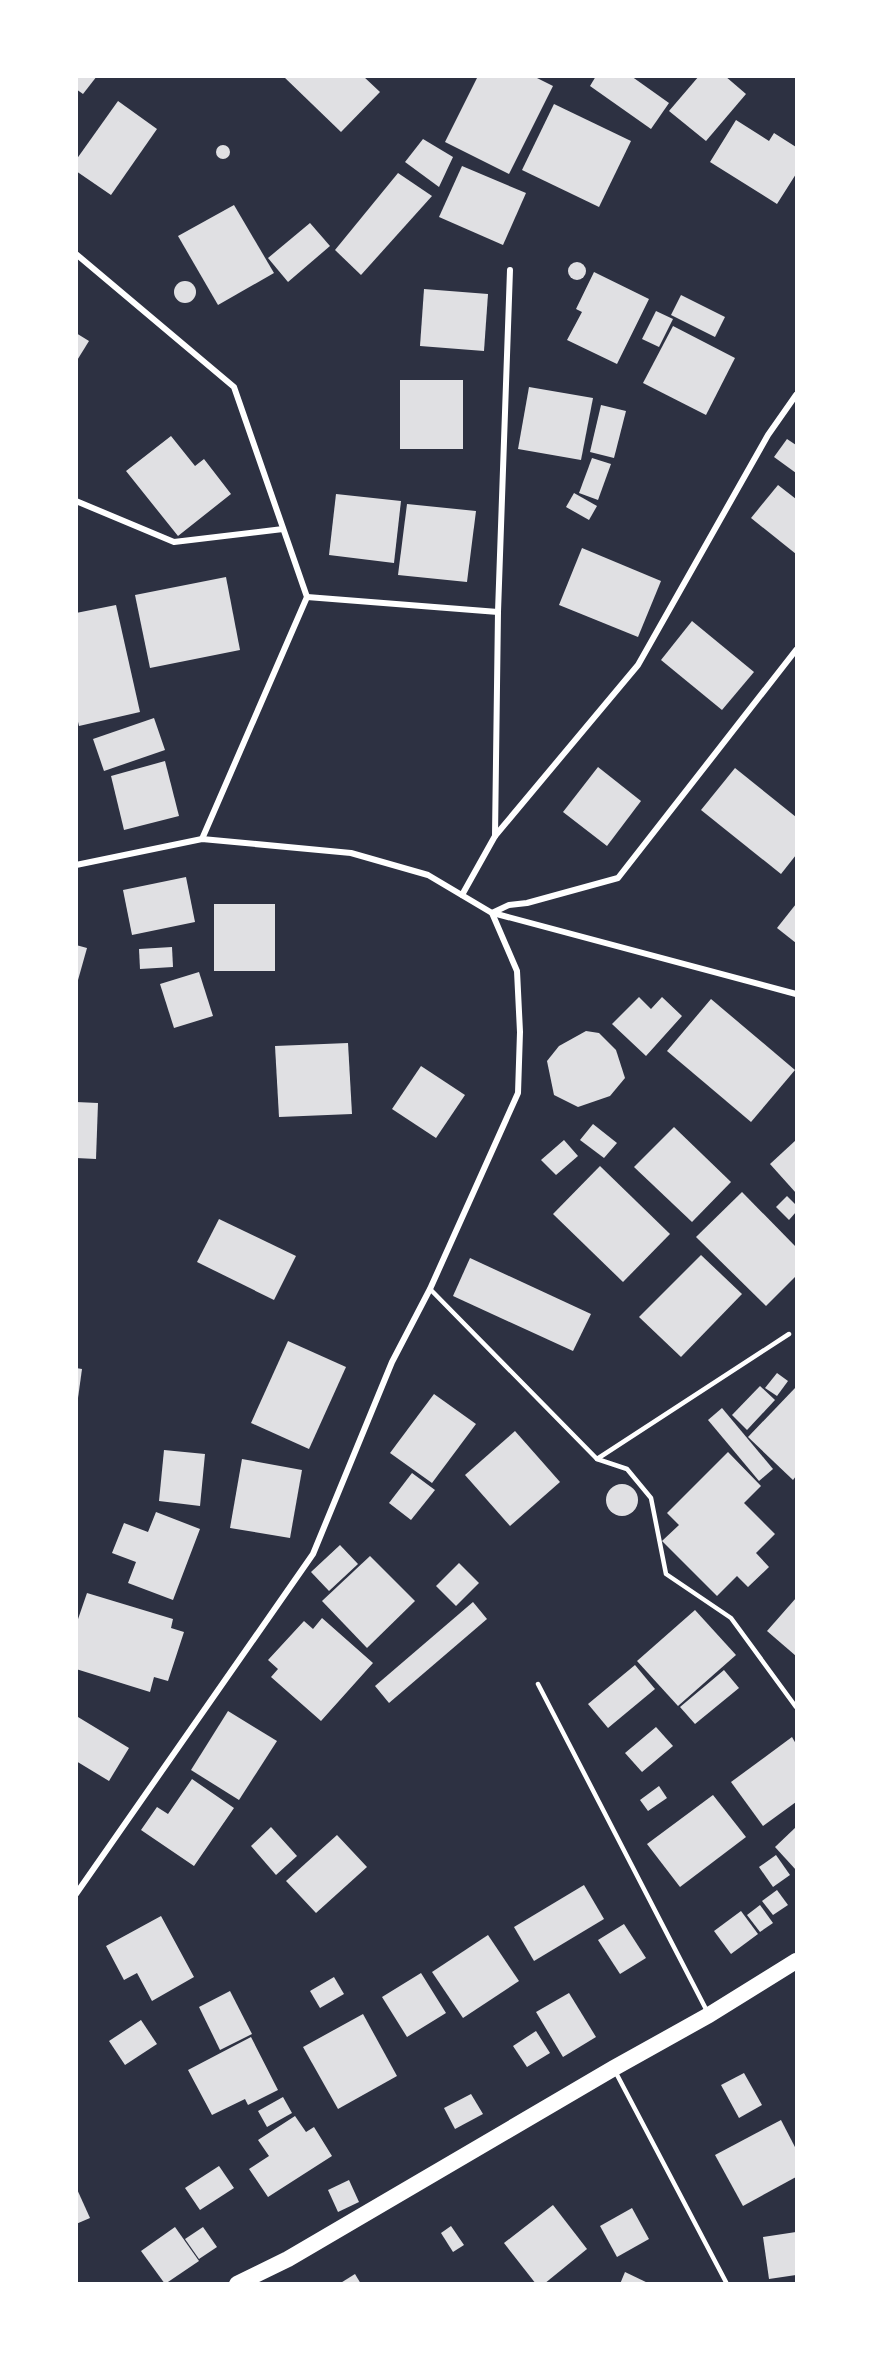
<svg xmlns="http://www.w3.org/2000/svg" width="873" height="2360" font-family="'Nunito Sans',sans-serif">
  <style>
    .building { fill: #e0e0e3 }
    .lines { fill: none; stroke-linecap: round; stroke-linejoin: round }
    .path { stroke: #fff; stroke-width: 4 }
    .service { stroke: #fff; stroke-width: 4.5 }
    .minor { stroke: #fff; stroke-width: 6 }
    .trunk { stroke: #fff; stroke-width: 16 }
  </style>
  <rect width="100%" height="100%" fill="#2d3142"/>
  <g class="building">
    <polygon points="76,76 97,76 83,94 76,89"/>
    <polygon points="283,76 363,76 380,92 341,132"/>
    <polygon points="478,76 533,76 553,86 509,174 445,142"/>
    <polygon points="596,76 631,76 669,103 651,129 590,86"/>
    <polygon points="699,76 725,76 746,94 706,141 669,111"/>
    <polygon points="118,101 157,129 111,195 76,171 76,160"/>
    <polygon points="554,104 631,141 599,207 522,170"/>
    <polygon points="736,120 769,141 774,133 796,147 796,174 777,204 710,162"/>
    <polygon points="423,139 453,157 439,187 405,162"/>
    <circle cx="223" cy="152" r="7"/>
    <polygon points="462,166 526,193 503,245 439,217"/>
    <polygon points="398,173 432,196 361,275 335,250"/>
    <polygon points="234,205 274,273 218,305 178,236"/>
    <polygon points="310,223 330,246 288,282 268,258"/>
    <circle cx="577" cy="271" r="9"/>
    <polygon points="594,272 649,299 617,364 567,340 582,312 576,309"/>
    <circle cx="185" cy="292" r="11"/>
    <polygon points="424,289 488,294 484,351 420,346"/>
    <polygon points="681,295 725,317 715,337 671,315"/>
    <polygon points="656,311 673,319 659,347 642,339"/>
    <polygon points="673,326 735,358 706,415 643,383"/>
    <polygon points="76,333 89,341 76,362"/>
    <rect x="400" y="380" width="63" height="69"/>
    <polygon points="529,387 593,398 581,460 518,449"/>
    <polygon points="601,405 626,411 614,458 590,452"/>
    <polygon points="171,436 195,466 204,459 231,494 178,536 126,471"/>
    <polygon points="787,439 796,445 796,473 774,457"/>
    <polygon points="592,458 611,464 598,500 579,493"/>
    <polygon points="778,485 796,499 796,554 751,518"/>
    <polygon points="574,493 597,506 589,520 566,507"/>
    <polygon points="336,494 401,501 394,563 329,555"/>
    <polygon points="407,504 476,511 467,582 398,575"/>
    <polygon points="582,548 661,581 638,637 559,605"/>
    <polygon points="226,577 240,650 150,668 135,595"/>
    <polygon points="116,605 140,712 79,726 76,713 76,613"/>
    <polygon points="692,621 754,672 722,710 661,660"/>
    <polygon points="154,718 165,750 104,771 93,739"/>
    <polygon points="165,761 179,816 124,830 111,776"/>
    <polygon points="598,767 641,801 607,846 563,812"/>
    <polygon points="735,768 796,817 796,855 781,874 701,810"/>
    <polygon points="186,877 195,922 132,935 123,890"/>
    <rect x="214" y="904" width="61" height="67"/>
    <polygon points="796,904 796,943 777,928"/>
    <polygon points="76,945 87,948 78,980 76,980"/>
    <polygon points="172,947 173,967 140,969 139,949"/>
    <polygon points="199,972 213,1016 174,1028 160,984"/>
    <polygon points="639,997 651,1009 662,997 682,1016 646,1056 612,1024"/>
    <polygon points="711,999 795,1070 751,1122 667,1051"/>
    <polygon points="586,1031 599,1033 616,1050 625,1078 610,1096 578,1107 554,1095 547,1061 559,1046"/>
    <polygon points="348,1043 352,1114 279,1117 275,1046"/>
    <polygon points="421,1066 465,1095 436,1138 392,1109"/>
    <polygon points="76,1102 98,1103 96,1159 76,1158"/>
    <polygon points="593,1124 617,1143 604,1158 580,1140"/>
    <polygon points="674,1127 731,1182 692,1222 634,1167"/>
    <polygon points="564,1140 578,1156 556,1175 541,1160"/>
    <polygon points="796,1140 796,1193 770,1164"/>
    <polygon points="600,1166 670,1234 623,1282 553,1214"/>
    <polygon points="742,1192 796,1247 796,1276 766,1306 696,1237"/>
    <polygon points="787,1196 796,1205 796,1212 789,1220 776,1207"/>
    <polygon points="219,1219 296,1256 274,1300 197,1262"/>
    <polygon points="701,1255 742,1294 681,1357 639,1317"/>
    <polygon points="470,1258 591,1314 573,1351 453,1296"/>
    <polygon points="288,1341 346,1367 309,1449 251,1423"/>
    <polygon points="76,1368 82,1369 78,1398 76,1398"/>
    <polygon points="777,1373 788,1381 777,1396 765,1388"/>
    <polygon points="760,1386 775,1400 747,1430 732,1415"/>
    <polygon points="796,1387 796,1476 793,1480 748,1437"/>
    <polygon points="434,1394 476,1424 432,1483 390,1453"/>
    <polygon points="722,1408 773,1469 759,1481 708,1420"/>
    <polygon points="515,1431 560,1482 510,1526 465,1475"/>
    <polygon points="164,1450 205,1454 200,1506 159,1501"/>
    <polygon points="728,1452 761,1486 744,1503 775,1534 756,1553 769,1567 748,1587 737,1576 717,1596 662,1541 679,1525 667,1513"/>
    <polygon points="242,1459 302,1470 290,1538 230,1528"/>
    <polygon points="412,1473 435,1490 411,1520 389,1503"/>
    <circle cx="622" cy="1500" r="16"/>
    <polygon points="156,1512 200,1529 173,1600 128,1583 136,1562 112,1553 124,1523 148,1532"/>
    <polygon points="340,1545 358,1564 329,1591 311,1572"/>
    <polygon points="370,1556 415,1601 367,1648 322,1601"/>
    <polygon points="459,1563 479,1583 456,1606 436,1586"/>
    <polygon points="87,1593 173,1619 171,1628 184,1632 168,1681 154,1677 150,1692 76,1669 76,1625"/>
    <polygon points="796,1598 796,1656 767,1631"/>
    <polygon points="473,1602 487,1619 389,1703 375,1686"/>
    <polygon points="695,1610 736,1655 678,1706 637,1661"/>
    <polygon points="322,1618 373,1663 321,1721 271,1677 278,1669 268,1660 304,1621 313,1629"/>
    <polygon points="635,1665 655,1689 608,1728 588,1704"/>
    <polygon points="724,1670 739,1688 695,1724 680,1707"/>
    <polygon points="228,1711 277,1741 239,1800 191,1770"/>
    <polygon points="78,1717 129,1748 109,1781 76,1761"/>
    <polygon points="656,1727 673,1746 642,1772 625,1753"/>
    <polygon points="792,1737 796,1744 796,1802 763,1826 731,1782"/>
    <polygon points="192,1779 234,1808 194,1866 141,1830 157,1807 168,1814"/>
    <polygon points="659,1786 667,1798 648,1811 640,1800"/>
    <polygon points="713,1795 746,1837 680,1887 647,1844"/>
    <polygon points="271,1827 297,1856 276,1875 251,1846"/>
    <polygon points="796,1827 796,1870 775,1847"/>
    <polygon points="337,1835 367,1867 316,1913 286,1881"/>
    <polygon points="776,1855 790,1875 773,1887 759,1867"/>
    <polygon points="584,1885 604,1919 534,1961 514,1927"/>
    <polygon points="777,1890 788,1905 773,1915 762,1901"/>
    <polygon points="760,1905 773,1923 760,1932 747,1915"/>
    <polygon points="741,1911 758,1934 731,1954 714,1931"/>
    <polygon points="161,1916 194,1977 152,2001 137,1973 124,1980 106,1946"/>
    <polygon points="624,1924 646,1958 620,1974 598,1940"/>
    <polygon points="488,1935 519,1981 463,2018 432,1972"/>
    <polygon points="421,1973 446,2013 407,2037 382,1997"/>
    <polygon points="334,1977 344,1994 320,2008 310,1991"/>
    <polygon points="230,1991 252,2034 220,2050 199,2007"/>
    <polygon points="569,1993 596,2037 563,2057 536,2012"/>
    <polygon points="363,2014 397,2076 338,2109 303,2047"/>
    <polygon points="141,2020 157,2044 125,2065 109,2041"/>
    <polygon points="536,2031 550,2053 527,2067 513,2046"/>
    <polygon points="251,2037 278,2090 248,2105 245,2099 212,2115 188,2070"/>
    <polygon points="744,2073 762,2105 739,2118 721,2085"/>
    <polygon points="471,2094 483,2114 455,2129 444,2108"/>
    <polygon points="283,2097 292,2113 267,2127 258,2111"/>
    <polygon points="295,2116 306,2132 314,2127 332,2156 268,2197 249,2169 269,2156 258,2140"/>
    <polygon points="781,2120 796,2149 796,2177 743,2206 715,2155"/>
    <polygon points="219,2166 234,2188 200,2210 185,2188"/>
    <polygon points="349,2180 359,2202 338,2212 328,2190"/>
    <polygon points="76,2187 90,2218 76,2224"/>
    <polygon points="553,2205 587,2249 544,2284 536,2284 504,2243"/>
    <polygon points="632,2208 649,2239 617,2257 600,2226"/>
    <polygon points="451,2226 464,2245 453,2252 441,2233"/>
    <polygon points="175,2227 199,2261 165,2284 141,2251"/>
    <polygon points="203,2227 217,2247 199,2259 185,2239"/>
    <polygon points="796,2232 796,2275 769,2279 763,2237"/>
    <polygon points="625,2272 650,2284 620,2284"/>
    <polygon points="355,2274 361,2284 339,2284"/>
  </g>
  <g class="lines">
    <polyline class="path" points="754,76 757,76"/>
    <g class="service">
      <polyline points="430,1289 597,1459 789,1334"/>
      <polyline points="597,1459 627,1469 651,1498 666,1574 731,1618 796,1707"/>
      <polyline points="538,1684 708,2013"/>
      <polyline points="615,2071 727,2284"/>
    </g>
    <g class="minor">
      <polyline points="76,254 234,387 307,597 202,839"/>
      <polyline points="76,501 174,542 283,529"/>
      <polyline points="307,597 498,612"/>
      <polyline points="495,836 498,612 510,270"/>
      <polyline points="76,865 202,839 351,853 428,875 492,913 517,971 520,1032 518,1093 430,1289 392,1362 313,1554 76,1894"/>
      <polyline points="462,895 495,836 638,665 768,435 796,395"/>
      <polyline points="492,913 509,905 527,903 618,878 796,650"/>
      <polyline points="493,913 796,994"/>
    </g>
    <polyline class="trunk" points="237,2284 288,2259 614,2068 709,2015 796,1961"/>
  </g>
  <rect width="873" height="2360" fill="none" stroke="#ffffff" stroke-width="156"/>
</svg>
